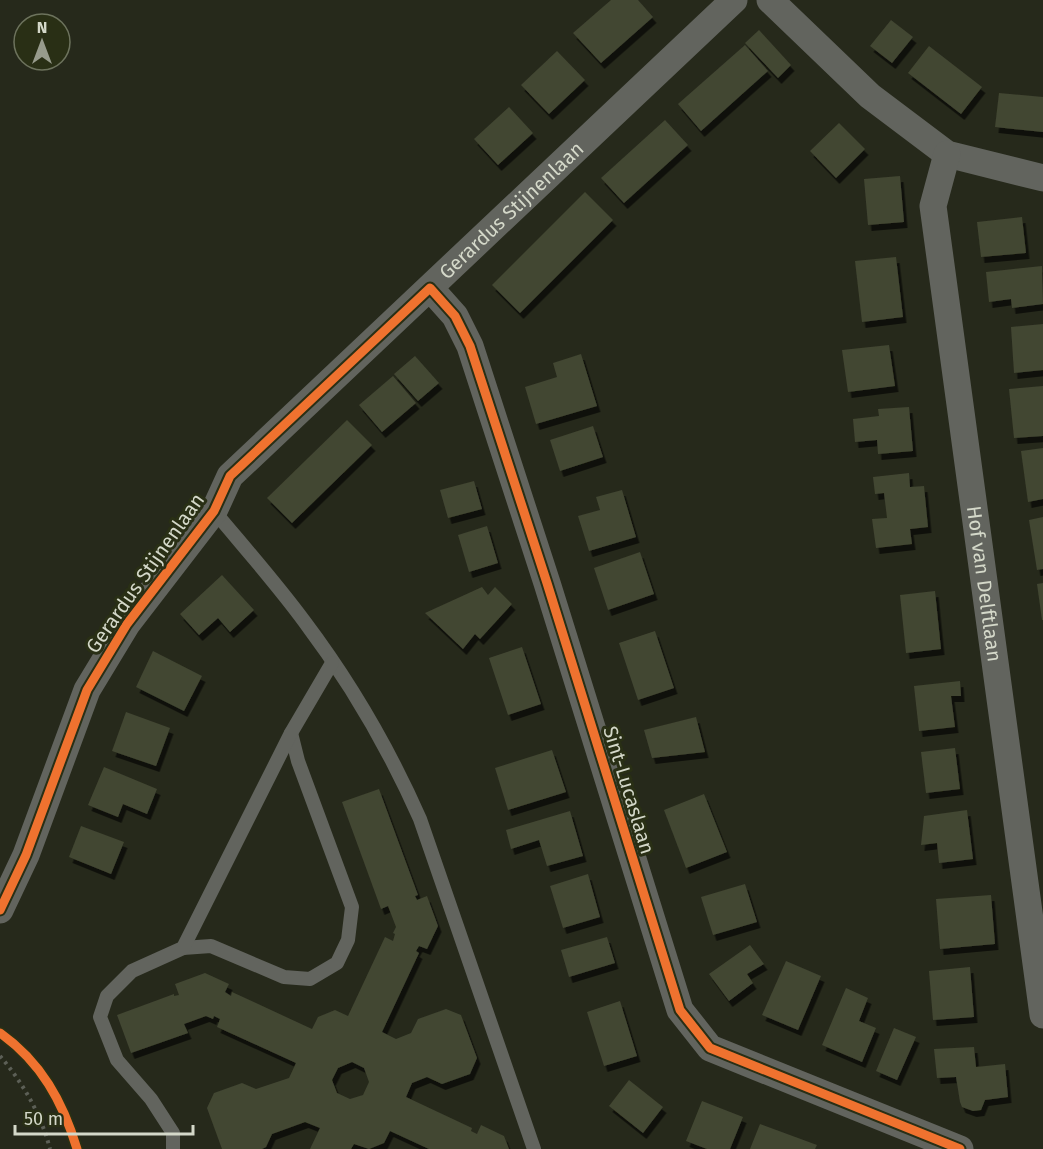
<svg xmlns="http://www.w3.org/2000/svg" width="1043" height="1149" font-family="'Fira Sans',sans-serif">
  <style>
    .building { fill: #424632; fill-rule: evenodd; filter: url(#shadow) }
    .lines { fill: none; stroke-linecap: round; stroke-linejoin: round }
    .path { stroke: #5c5f56; stroke-width: 4; stroke-dasharray: 3 4.5; stroke-linecap: butt }
    .service { stroke: #62645e; stroke-width: 14 }
    .minor { stroke: #62645e; stroke-width: 27 }
    .cycleway-casing { stroke: #292f15; stroke-width: 13 }
    .cycleway { stroke: #ef722f; stroke-width: 9 }
    .labels { text-anchor: middle; dominant-baseline: central; stroke-width: 6; stroke-linejoin: round; paint-order: stroke }
    .street-label { font-size: 20px; fill: #d4d8c9; stroke: #292f15 }
  </style>
  <defs>
    <filter id="shadow"><feDropShadow dx="3.5" dy="6" stdDeviation="0" flood-color="#0009"/></filter>
  </defs>
  <rect width="100%" height="100%" fill="#26291b"/>
  <g class="building">
    <polygon points="611,0 638,0 653,17 601,63 573,33"/>
    <polygon points="891,20 913,37 892,63 870,46"/>
    <polygon points="759,30 791,65 778,78 745,43"/>
    <polygon points="745,45 768,71 701,131 678,104"/>
    <polygon points="929,46 982,87 961,114 908,73"/>
    <polygon points="557,51 585,80 549,114 521,85"/>
    <polygon points="999,93 1043,97 1043,132 995,127"/>
    <polygon points="509,107 533,133 498,165 474,139"/>
    <polygon points="665,120 688,145 624,203 601,178"/>
    <polygon points="839,123 865,149 836,178 810,151"/>
    <polygon points="900,176 904,222 868,225 864,179"/>
    <polygon points="585,192 613,220 520,313 492,285"/>
    <polygon points="1022,217 1026,253 981,257 977,222"/>
    <polygon points="896,257 903,317 862,322 855,261"/>
    <polygon points="1042,266 1043,304 1012,308 1011,299 989,302 986,272"/>
    <polygon points="1043,324 1043,370 1014,373 1011,327"/>
    <polygon points="889,345 895,386 848,392 842,350"/>
    <polygon points="581,354 597,406 536,424 525,387 557,377 553,363"/>
    <polygon points="415,356 439,383 418,401 394,374"/>
    <polygon points="393,376 416,403 382,432 359,405"/>
    <polygon points="1043,386 1043,436 1014,438 1009,389"/>
    <polygon points="909,407 913,451 878,454 877,440 855,442 853,419 879,416 878,409"/>
    <polygon points="347,420 372,445 292,523 267,498"/>
    <polygon points="593,426 603,457 560,471 550,440"/>
    <polygon points="1043,448 1043,499 1028,502 1021,451"/>
    <polygon points="909,473 910,487 924,486 928,527 910,529 912,544 876,548 872,519 887,518 884,493 875,494 873,477"/>
    <polygon points="474,481 482,509 448,518 440,490"/>
    <polygon points="622,490 636,537 589,551 578,516 600,510 596,497"/>
    <polygon points="1043,517 1043,569 1037,570 1029,520"/>
    <polygon points="487,526 498,563 469,572 458,535"/>
    <polygon points="640,552 654,594 608,610 594,568"/>
    <polygon points="222,575 254,610 230,632 218,618 199,635 180,614"/>
    <polygon points="1043,583 1043,620 1042,620 1037,584"/>
    <polygon points="482,587 488,595 495,587 512,604 480,639 475,634 463,649 425,613"/>
    <polygon points="935,591 941,649 906,653 900,595"/>
    <polygon points="655,631 674,688 638,700 619,643"/>
    <polygon points="522,647 541,704 508,715 489,658"/>
    <polygon points="153,651 202,676 184,711 136,687"/>
    <polygon points="960,681 961,696 951,696 955,727 919,731 914,686"/>
    <polygon points="126,712 170,728 156,766 112,751"/>
    <polygon points="696,717 705,752 652,758 644,730"/>
    <polygon points="955,748 960,789 926,793 921,752"/>
    <polygon points="552,750 566,792 508,810 495,768"/>
    <polygon points="104,767 157,789 147,814 123,804 118,817 88,805"/>
    <path d="M379,789L418,895L415,896L417,900L427,896L438,926L427,949L419,946L416,951L419,953L382,1032L396,1039L411,1033L418,1019L446,1009L461,1015L477,1058L470,1074L442,1084L427,1077L412,1083L406,1097L472,1128L471,1131L477,1134L481,1125L504,1136L509,1149H429L390,1131L384,1143L369,1149L354,1144L351,1149H310L320,1128L305,1122L272,1134L266,1147L262,1149H222L207,1108L214,1093L242,1083L256,1089L289,1078L296,1063L217,1027L220,1019L214,1016L213,1019L206,1016L184,1024L188,1033L131,1053L117,1015L174,994V996L179,995L175,984L205,973L229,984L225,992L231,996L232,992L312,1029L318,1017L335,1010L348,1016L385,937L393,941L395,934L393,933L396,927L388,906L381,909L342,802ZM352,1062L364,1068L369,1082L363,1095L350,1099L337,1093L332,1080L338,1068Z"/>
    <polygon points="704,794 727,852 686,868 664,810"/>
    <polygon points="967,810 973,859 939,863 937,843 921,845 924,816"/>
    <polygon points="570,811 583,856 547,866 539,840 511,849 506,830"/>
    <polygon points="81,826 124,842 111,874 69,857"/>
    <polygon points="588,874 600,917 563,928 550,886"/>
    <polygon points="745,884 757,922 713,935 701,897"/>
    <polygon points="991,895 995,944 940,949 936,899"/>
    <polygon points="607,937 615,963 569,977 561,950"/>
    <polygon points="750,945 764,964 747,974 753,983 729,1001 709,974"/>
    <polygon points="786,961 821,976 798,1030 762,1015"/>
    <polygon points="970,967 974,1017 933,1020 929,971"/>
    <polygon points="846,988 868,998 859,1021 876,1028 862,1062 822,1045"/>
    <polygon points="620,1001 637,1056 604,1066 587,1012"/>
    <polygon points="894,1028 916,1037 897,1080 876,1071"/>
    <polygon points="974,1047 976,1067 1005,1064 1008,1097 985,1100 981,1110 973,1111 962,1107 960,1102 956,1077 937,1078 934,1049"/>
    <polygon points="629,1080 663,1107 643,1133 609,1106"/>
    <polygon points="702,1101 743,1117 730,1149 707,1149 686,1141"/>
    <polygon points="760,1124 817,1145 815,1149 750,1149"/>
  </g>
  <g class="lines">
    <path class="path" d="M0,1056C23,1083 41,1114 50,1149"/>
    <g class="service">
      <path d="M214,511C244,547 276,583 304,621C350,682 389,749 420,819L534,1149"/>
      <polyline points="183,948 211,946 284,977 310,979 337,963 348,940 352,907 298,761 291,733"/>
      <polyline points="173,1149 173,1133 151,1099 117,1060 100,1017 107,996 132,971 183,948 291,733 332,663"/>
    </g>
    <g class="minor">
      <polyline points="770,0 870,96 947,154 1043,178"/>
      <path id="s1" d="M947,154L933,206L1043,1015"/>
      <polyline points="430,288 455,316 470,346 547,583 680,1010 710,1048 960,1149"/>
      <path id="s2" d="M0,910L26,855L87,690L127,624L214,511L230,476L734,0"/>
    </g>
    <defs>
      <g id="cycleway">
        <polyline points="0,910 26,855 87,690 127,624 214,511 230,476 430,288 455,316 470,346 547,583 680,1010 710,1048 960,1149"/>
        <path d="M0,1033C41,1062 63,1102 77,1149"/>
      </g>
    </defs>
    <use href="#cycleway" class="cycleway-casing"/>
    <use href="#cycleway" class="cycleway"/>
  </g>
  <g class="labels">
    <g class="street-label">
      <text stroke="none"><textPath href="#s2" startOffset="882">Gerardus Stijnenlaan</textPath></text>
      <text transform="translate(145 573) rotate(-55)">Gerardus Stijnenlaan</text>
      <text stroke="none"><textPath href="#s1" startOffset="435">Hof van Delftlaan</textPath></text>
      <text transform="translate(629 790) rotate(73)">Sint-Lucaslaan</text>
    </g>
  </g>
  <g transform="translate(42 42)"><circle r="28" fill="#292f15" stroke="#6d735d" stroke-width="1.5"/>
  <path d="M0-4.5L10 22L0 15L-10 22Z" fill="#979b8c"/>
  <text y="-9" font-size="16" font-weight="bold" text-anchor="middle" fill="#d4d8c9">N</text>
  </g>
  <path d="M15 1125v9h178v-9" fill="none" stroke="#d4d8c9" stroke-width="3"/>
  <text x="24" y="1125" font-size="18" fill="#d4d8c9" stroke="#292f15" stroke-width="4.5" paint-order="stroke">50 m</text>
</svg>
